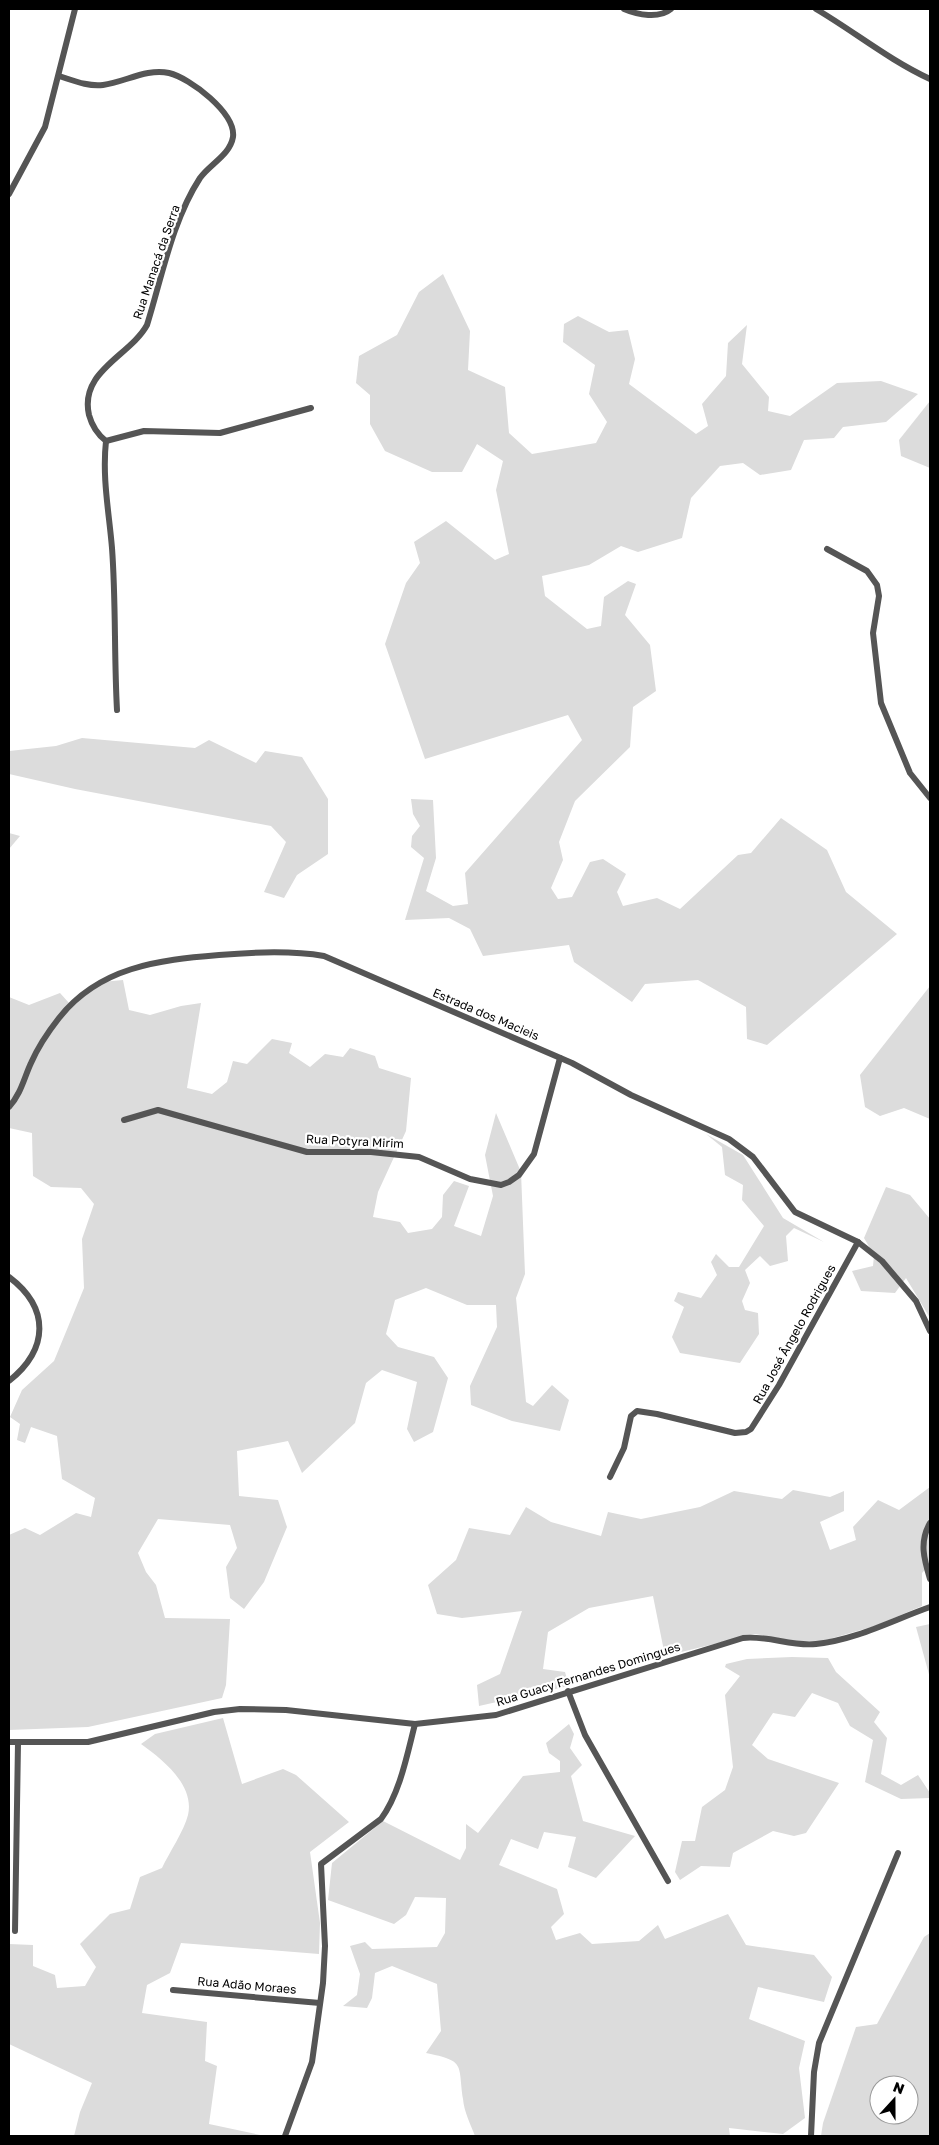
<svg xmlns="http://www.w3.org/2000/svg" width="939" height="2145" font-family="'Golos Text',sans-serif">
  <style>
    .green { fill: #dcdcdc; fill-rule: evenodd }
    .lines { fill: none; stroke-linecap: round; stroke-linejoin: round }
    .street { stroke: #555; stroke-width: 6 }
    .labels { text-anchor: middle; dominant-baseline: central; stroke-width: 4.5; stroke-linejoin: round; paint-order: stroke }
    .street-label { font-size: 12px; fill: #000; stroke: #fff }
  </style>
  <rect width="100%" height="100%" fill="#fff"/>
  <g class="green">
    <polygon points="443,274 470,331 468,370 505,387 509,433 532,454 596,443 607,422 589,394 595,365 563,342 564,324 578,316 609,332 628,330 635,359 629,384 696,434 708,426 702,404 726,376 728,343 747,325 742,364 769,397 768,411 790,416 837,383 881,381 918,394 886,422 843,427 834,438 804,440 791,470 760,475 743,463 720,466 691,498 682,538 638,552 621,546 589,565 542,576 545,596 587,629 601,626 604,597 628,581 636,584 625,615 650,645 656,691 633,707 630,747 575,801 559,842 563,860 551,888 558,899 572,897 590,862 603,859 626,874 617,892 623,906 657,898 680,909 738,855 751,853 781,818 827,850 846,892 897,934 767,1045 747,1039 746,1007 698,980 645,984 632,1002 574,962 569,945 483,956 470,929 449,918 405,920 424,858 411,847 412,836 420,826 413,814 411,799 433,800 436,858 426,891 453,906 468,904 465,873 582,740 568,715 425,759 385,644 406,583 420,563 414,542 446,521 495,560 509,554 496,490 503,461 477,444 462,472 432,472 385,451 370,424 370,395 356,383 359,356 397,335 419,292"/>
    <polygon points="930,401 930,468 901,456 899,440"/>
    <polygon points="82,738 195,748 209,740 256,763 265,751 302,757 328,799 328,854 297,875 284,898 264,892 286,842 271,826 75,789 9,774 9,751 56,746"/>
    <polygon points="9,833 20,836 9,849"/>
    <polygon points="123,980 129,1010 150,1015 181,1006 201,1003 187,1088 212,1094 227,1082 233,1061 247,1064 272,1039 292,1043 289,1053 310,1067 325,1054 343,1057 350,1048 375,1056 379,1068 411,1078 406,1131 378,1192 373,1217 400,1222 408,1233 432,1229 442,1217 443,1195 454,1181 469,1186 454,1226 481,1236 493,1196 485,1155 496,1113 521,1172 525,1274 516,1298 526,1402 533,1406 552,1385 569,1400 560,1431 512,1421 471,1405 470,1386 497,1327 496,1305 467,1305 426,1288 395,1300 386,1334 398,1347 434,1357 448,1378 433,1432 414,1442 407,1429 417,1382 382,1370 366,1383 355,1423 302,1473 288,1441 237,1451 239,1496 278,1500 287,1527 264,1582 244,1609 230,1598 226,1567 237,1548 230,1525 158,1519 138,1553 146,1572 156,1585 165,1618 230,1619 226,1685 222,1698 88,1727 9,1730 9,1535 25,1528 40,1535 76,1513 91,1517 95,1498 62,1479 57,1436 31,1427 25,1443 17,1440 20,1424 10,1417 22,1390 54,1361 84,1288 82,1239 94,1204 81,1188 51,1187 33,1176 32,1133 9,1128 9,997 29,1005 60,993 69,1003 102,982"/>
    <polygon points="930,986 930,1119 904,1108 880,1116 865,1107 860,1075"/>
    <polygon points="706,1134 743,1155 783,1218 824,1242 794,1228 786,1236 788,1261 770,1266 760,1256 745,1270 750,1283 742,1301 745,1310 758,1313 759,1334 740,1363 680,1353 672,1337 684,1307 674,1301 678,1292 701,1298 717,1275 711,1262 716,1254 729,1267 739,1267 764,1226 742,1200 743,1185 725,1175 722,1147"/>
    <polygon points="886,1187 910,1195 930,1219 930,1318 906,1278 895,1293 861,1291 852,1271 873,1266 874,1255 864,1238"/>
    <polygon points="930,1487 930,1564 922,1573 922,1606 875,1626 812,1644 755,1634 665,1656 653,1596 589,1608 548,1632 543,1669 565,1672 569,1686 479,1706 477,1685 500,1674 522,1611 462,1618 437,1614 428,1585 456,1560 469,1528 510,1535 526,1507 551,1522 601,1536 608,1512 641,1519 700,1507 734,1491 782,1499 793,1490 830,1497 844,1491 844,1511 820,1522 830,1550 856,1540 853,1527 878,1500 899,1510"/>
    <polygon points="930,1624 930,1678 916,1627"/>
    <polygon points="792,1657 828,1658 836,1672 880,1712 874,1722 887,1738 881,1774 901,1785 918,1775 930,1793 930,1798 901,1799 865,1782 873,1740 850,1726 838,1703 812,1693 795,1717 773,1713 752,1745 768,1759 839,1783 806,1833 794,1836 773,1831 733,1853 730,1867 701,1866 680,1880 675,1872 682,1841 695,1841 702,1807 725,1790 733,1767 725,1695 740,1676 725,1667 726,1664 747,1659"/>
    <path d="M223,1718L242,1784L283,1769L296,1775L349,1822L310,1852L320,1923L319,1954L181,1943L170,1973L147,1985L142,2013L207,2022L205,2061L217,2066L209,2124L265,2136H74L80,2112L92,2083L9,2044V1944L33,1945V1966L55,1975L57,1988L85,1986L96,1967L80,1944L110,1914L130,1909L140,1877L162,1868C169,1853 184,1831 188,1815C195,1785 162,1759 141,1744L155,1734Z"/>
    <path d="M569,1724L574,1734L570,1748L582,1765L571,1776L583,1821L635,1836L596,1878L568,1867L576,1837L544,1832L538,1849L511,1839L499,1865L557,1889L564,1914L551,1927L556,1940L580,1933L592,1944L639,1941L658,1925L665,1939L728,1914L746,1945L814,1955L832,1977L824,2002L758,1987L749,2019L805,2041L799,2068L805,2118L783,2134L729,2128L730,2136H475C471,2125 464,2112 463,2099C458,2064 466,2061 426,2053L441,2031L437,1984L392,1966L375,1973L372,1998L367,2008L343,2006L357,1995L360,1974L350,1946L365,1942L372,1949L437,1947L445,1933L446,1898L415,1897L406,1915L394,1924L328,1900L332,1863L383,1821L460,1860L466,1848V1824L478,1833L523,1776L560,1772V1761L549,1753L546,1743Z"/>
    <path d="M930,1933V2136H821L823,2123L856,2027L877,2024L924,1937ZM879,2085H909V2115H879Z"/>
  </g>
  <g class="lines">
    <g class="street">
      <path d="M624,9C638,15 659,19 671,9"/>
      <path d="M816,9C855,32 889,60 930,79"/>
      <path d="M59,76C72,80 88,87 103,85C125,82 147,68 169,73C190,78 236,113 233,137C230,155 210,164 200,178C172,221 162,277 147,325C130,356 79,371 89,415C92,426 97,434 106,441C102,478 109,512 112,548C116,602 114,656 117,710"/>
      <polyline points="9,194 45,127 75,9"/>
      <polyline points="106,441 144,431 220,433 311,408"/>
      <polyline points="827,549 867,571 877,585 879,596 873,633 881,703 910,773 930,798"/>
      <path d="M9,1107C21,1094 24,1078 31,1063C38,1047 48,1032 59,1018C99,967 158,960 219,955C253,952 290,950 324,956L572,1063L631,1095L729,1139L753,1157L795,1212L858,1242L882,1261L916,1301L930,1331"/>
      <polyline points="124,1120 158,1110 307,1152 371,1152 419,1157 470,1179 501,1185 509,1182 519,1175 534,1154 560,1058"/>
      <path d="M9,1277C50,1308 49,1349 9,1381"/>
      <polyline points="610,1477 624,1448 631,1416 637,1411 657,1414 735,1433 746,1432 751,1429 779,1385 858,1242"/>
      <path d="M930,1523C919,1542 924,1559 930,1579"/>
      <polyline points="568,1691 585,1735 668,1881"/>
      <path d="M9,1742H88L214,1712L240,1709L286,1710L415,1724L496,1715L743,1638C768,1635 792,1647 816,1644C856,1640 893,1620 930,1607"/>
      <polyline points="15,1931 18,1743"/>
      <polyline points="173,1990 320,2003"/>
      <path d="M285,2136L312,2062L323,1983L325,1946L321,1864L381,1819C400,1793 407,1755 415,1724"/>
      <polyline points="811,2136 814,2072 819,2043 898,1853"/>
    </g>
  </g>
  <g class="labels">
    <g class="street-label">
      <text transform="translate(156 262) rotate(-71)">Rua Manacá da Serra</text>
      <text transform="translate(486 1014) rotate(23)">Estrada dos Macieis</text>
      <text transform="translate(355 1141) rotate(3)">Rua Potyra Mirim</text>
      <text transform="translate(794 1334) rotate(-61)">Rua José Ângelo Rodrigues</text>
      <text transform="translate(588 1674) rotate(-17)">Rua Guacy Fernandes Domingues</text>
      <text transform="translate(247 1985) rotate(5)">Rua Adão Moraes</text>
    </g>
  </g>
  <rect width="939" height="2145" fill="none" stroke="#000000" stroke-width="20"/>
  <g transform="translate(894 2100) rotate(21)"><circle r="24" fill="#ffffff" stroke="#999999"/>
  <path d="M0-4L9 19L0 12L-9 19Z" fill="#000000"/>
  <text y="-8" font-size="14" font-weight="bold" text-anchor="middle" fill="#000000">N</text>
  </g>
</svg>
